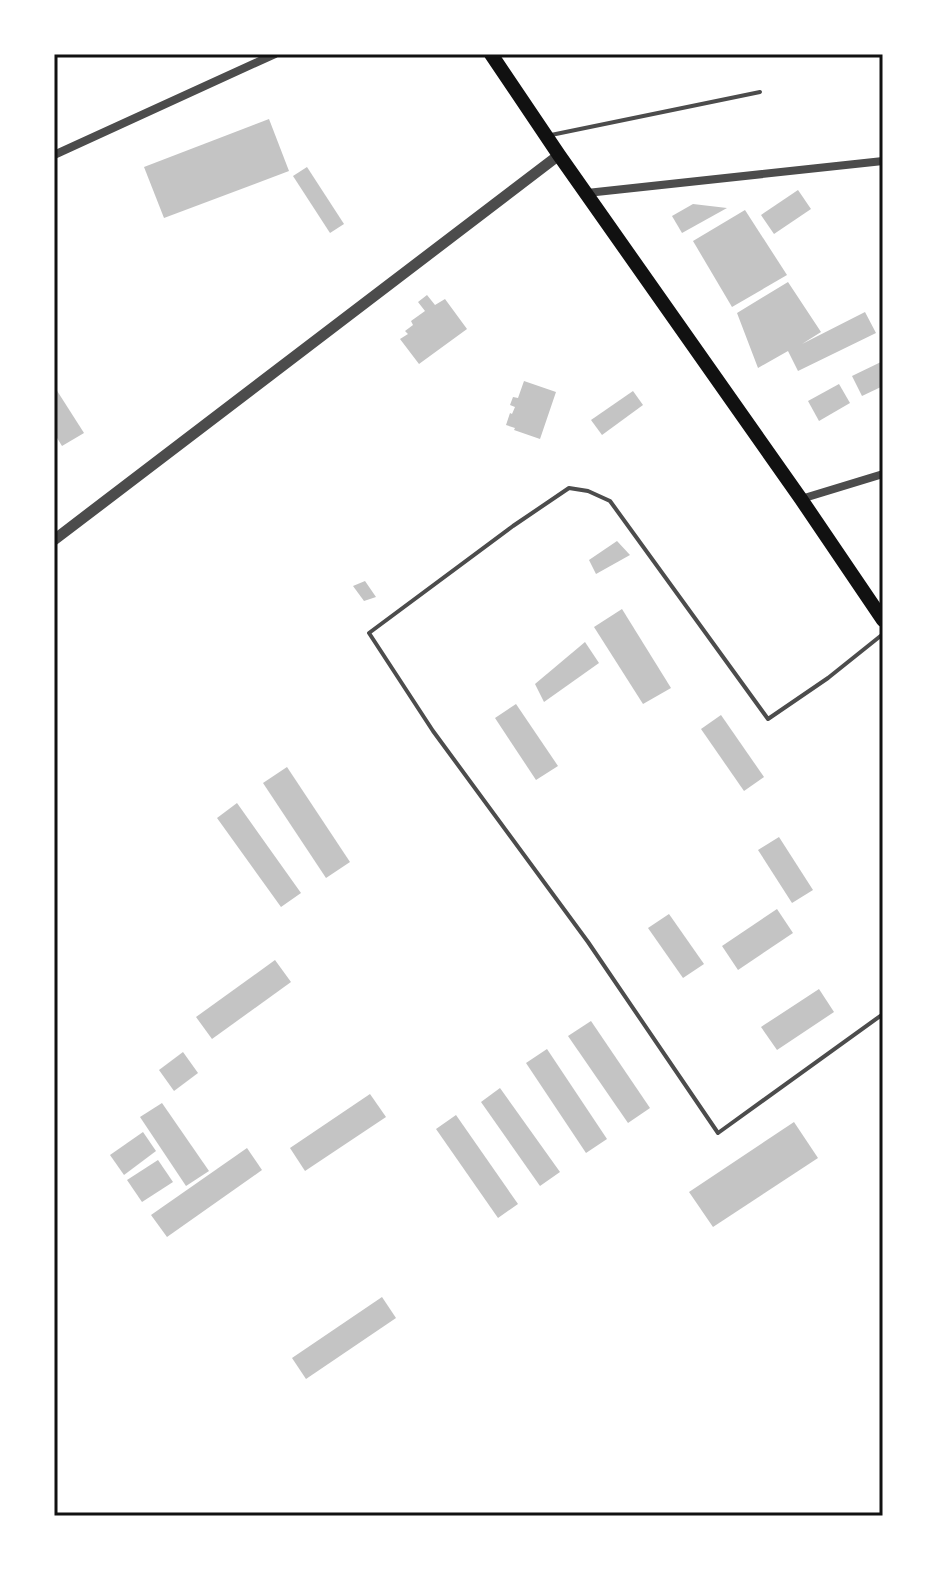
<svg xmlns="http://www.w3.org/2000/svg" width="937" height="1570" font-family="'Open Sans',sans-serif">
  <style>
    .building { fill: #c4c4c4 }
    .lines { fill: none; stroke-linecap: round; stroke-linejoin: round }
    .service { stroke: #4c4c4c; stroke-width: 4 }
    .minor { stroke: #4c4c4c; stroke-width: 8 }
    .tertiary { stroke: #4c4c4c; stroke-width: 11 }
    .primary { stroke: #111; stroke-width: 14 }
    .neatline { fill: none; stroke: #111; stroke-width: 3 }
  </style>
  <rect width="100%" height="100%" fill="#fff"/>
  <g class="building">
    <polygon points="269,119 289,171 164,218 144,167"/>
    <polygon points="307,167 344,224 330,233 293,176"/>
    <polygon points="798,190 811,209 774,234 761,215"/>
    <polygon points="693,204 727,208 682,233 672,216"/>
    <polygon points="745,210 787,275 732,307 693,241"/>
    <polygon points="788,282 821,332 802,344 865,312 876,333 798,371 788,351 758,368 737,313"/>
    <polygon points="427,295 435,305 445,299 467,329 419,364 400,339 408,334 405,331 413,325 411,321 425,311 418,302"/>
    <polygon points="883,361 883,386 862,396 852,376"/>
    <polygon points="524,381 556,392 540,439 514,430 515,428 506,425 510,413 512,414 515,407 510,405 513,397 518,398"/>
    <polygon points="839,384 850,403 819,421 808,401"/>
    <polygon points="54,386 84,433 62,446 54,433"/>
    <polygon points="633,391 643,405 602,435 591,420"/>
    <polygon points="617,541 630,555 596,574 589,560"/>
    <polygon points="365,581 376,597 364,601 353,586"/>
    <polygon points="622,609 671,688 643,704 594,627"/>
    <polygon points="585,642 599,663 544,702 535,684"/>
    <polygon points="516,704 558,766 536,780 495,718"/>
    <polygon points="721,715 764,777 744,791 701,729"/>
    <polygon points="287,767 350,862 326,878 263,783"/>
    <polygon points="237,803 301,893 281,907 217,818"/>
    <polygon points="779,837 813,890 792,903 758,850"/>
    <polygon points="777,909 793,933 738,970 722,946"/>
    <polygon points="669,914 704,964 683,978 648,928"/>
    <polygon points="275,960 291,982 212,1039 196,1017"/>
    <polygon points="819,989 834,1012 777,1050 761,1027"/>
    <polygon points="591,1021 650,1108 628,1123 568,1036"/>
    <polygon points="547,1049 607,1139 586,1153 526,1063"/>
    <polygon points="183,1052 198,1073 174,1091 159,1070"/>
    <polygon points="500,1088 560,1172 540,1186 481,1102"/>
    <polygon points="370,1094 386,1117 305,1171 290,1148"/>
    <polygon points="162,1103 209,1171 186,1186 140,1117"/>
    <polygon points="456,1115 518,1204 498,1218 436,1129"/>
    <polygon points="794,1122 818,1158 713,1227 689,1192"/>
    <polygon points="143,1132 156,1151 124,1175 110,1155"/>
    <polygon points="247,1148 262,1170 167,1237 151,1215"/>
    <polygon points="158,1160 173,1182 142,1202 127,1180"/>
    <polygon points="382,1297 396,1318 306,1379 292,1358"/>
  </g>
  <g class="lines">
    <g class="service">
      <polyline points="551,135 760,92"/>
      <polyline points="883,634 828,678 768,719 610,501 588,491 569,488 513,526 369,633 433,731 588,942 718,1133 883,1014"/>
    </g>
    <g class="minor">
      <polyline points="54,155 275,54"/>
      <polyline points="587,193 883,161"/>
      <polyline points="801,499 883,474"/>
    </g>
    <polyline class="tertiary" points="54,540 559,155"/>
    <polyline class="primary" points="491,54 559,155 801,499 883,620"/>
  </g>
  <rect width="937" height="1570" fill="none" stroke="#ffffff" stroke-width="112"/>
  <rect x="56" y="56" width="825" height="1458" class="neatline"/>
</svg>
